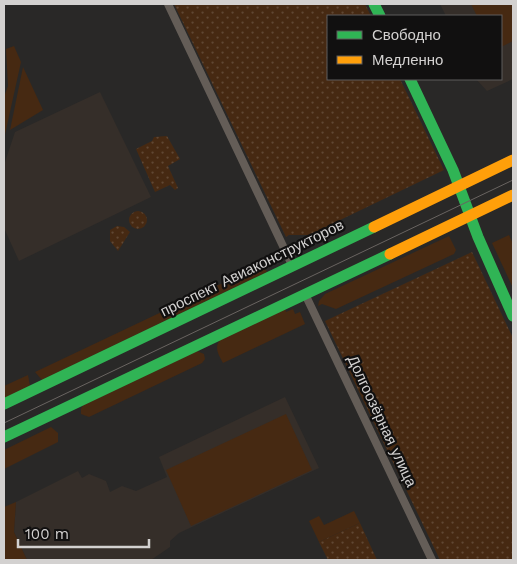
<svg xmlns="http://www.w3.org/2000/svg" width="517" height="564" font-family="'Work Sans',sans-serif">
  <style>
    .built { fill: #352e29 }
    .grass { fill: #462912 }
    .park { fill: url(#park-dots) }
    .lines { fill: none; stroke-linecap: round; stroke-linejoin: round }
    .street { stroke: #645d57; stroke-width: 8 }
    .fast { stroke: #30b455; stroke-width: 11 }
    .slow { stroke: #ff9f0a; stroke-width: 11 }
    .tram { stroke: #696461; stroke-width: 1 }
    .labels { text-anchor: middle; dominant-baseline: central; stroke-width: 4.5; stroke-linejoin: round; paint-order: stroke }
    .street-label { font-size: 15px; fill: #d3d1d0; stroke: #111010 }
  </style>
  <defs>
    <pattern id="park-dots" width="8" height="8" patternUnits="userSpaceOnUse" patternTransform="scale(1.25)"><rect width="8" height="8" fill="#462912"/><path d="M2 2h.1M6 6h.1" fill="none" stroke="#604733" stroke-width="1.8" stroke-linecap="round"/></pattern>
  </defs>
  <rect width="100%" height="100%" fill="#292827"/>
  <g class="built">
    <polygon points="440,4 513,4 513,79 487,91 476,79 501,79 501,16 446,16"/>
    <polygon points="100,92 151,197 19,261 4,228 4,165 15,132"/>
    <polygon points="285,397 319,468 179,533 170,541 170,547 151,560 27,560 14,532 16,502 78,471 82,478 89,474 106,481 110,492 122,486 136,491 167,477 159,457"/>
  </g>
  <g class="grass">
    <polygon points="471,4 513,4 513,41 501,47 501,16 477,16"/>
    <polygon points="14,46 21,62 4,139 4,97 8,86 6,49"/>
    <polygon points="23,67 43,110 10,130"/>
    <polygon points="509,235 513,244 513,288 492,243"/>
    <polygon points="449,236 456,250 454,254 336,309 322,304 318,306 319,301 325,294"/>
    <polygon points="263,264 267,272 42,380 35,372"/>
    <path d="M285,309L286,312L293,309L295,314L300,312L305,324L223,363C219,355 213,347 221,339Z"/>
    <polygon points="197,351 204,354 205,359 202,363 89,417 81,414 81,409 83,405"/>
    <polygon points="28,375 30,386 5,398 4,386"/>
    <polygon points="286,414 312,470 191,526 166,470"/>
    <polygon points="51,427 58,433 58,442 4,469 4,450"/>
    <polygon points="16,502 14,532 27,560 4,560 4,507"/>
    <polygon points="354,511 360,523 319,542 309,521 319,516 324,525"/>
  </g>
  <g class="park">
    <polygon points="174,4 365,4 371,16 328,16 328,79 400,79 444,170 309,235 289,235 286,237"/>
    <polygon points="167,136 180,159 168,166 178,188 175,190 170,185 155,192 136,149 152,141 154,137"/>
    <circle cx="138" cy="220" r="9"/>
    <polygon points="117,226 124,227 130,232 118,251 110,241 110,230"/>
    <polygon points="472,252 513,338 513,560 440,560 325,321"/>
    <polygon points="360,523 377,560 328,560 319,542"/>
  </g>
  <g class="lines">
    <g class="street">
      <polyline points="168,4 292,265"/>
      <polyline points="305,294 432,560"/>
    </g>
    <g class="fast">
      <polyline points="374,4 380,16"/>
      <polyline points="410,79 453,170 478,237 513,316"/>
      <polyline points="4,404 374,227"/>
      <polyline points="4,437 390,254"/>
    </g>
    <g class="slow">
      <polyline points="374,227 513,160"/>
      <polyline points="390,254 513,195"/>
    </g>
    <polyline class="tram" points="4,423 513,180"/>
  </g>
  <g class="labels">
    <g class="street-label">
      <text transform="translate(252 268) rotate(-26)">проспект Авиаконструкторов</text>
      <text transform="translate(382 421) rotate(65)">Долгоозёрная улица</text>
    </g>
  </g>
  <rect width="517" height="564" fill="none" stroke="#d3d1d0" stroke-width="10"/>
  <rect x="327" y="15" width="175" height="65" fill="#111010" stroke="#5f5d5d"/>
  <rect x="337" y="31" width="25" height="8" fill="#30b455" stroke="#5f5d5d"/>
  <text x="372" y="40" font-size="15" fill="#d3d1d0">Свободно</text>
  <rect x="337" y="56" width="25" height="8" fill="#ff9f0a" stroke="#5f5d5d"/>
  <text x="372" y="65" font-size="15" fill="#d3d1d0">Медленно</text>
  <path d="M18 539v8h131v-8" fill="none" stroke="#d3d1d0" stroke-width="2.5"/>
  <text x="25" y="539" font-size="15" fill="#d3d1d0" stroke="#111010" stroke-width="4" paint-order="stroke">100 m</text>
</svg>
